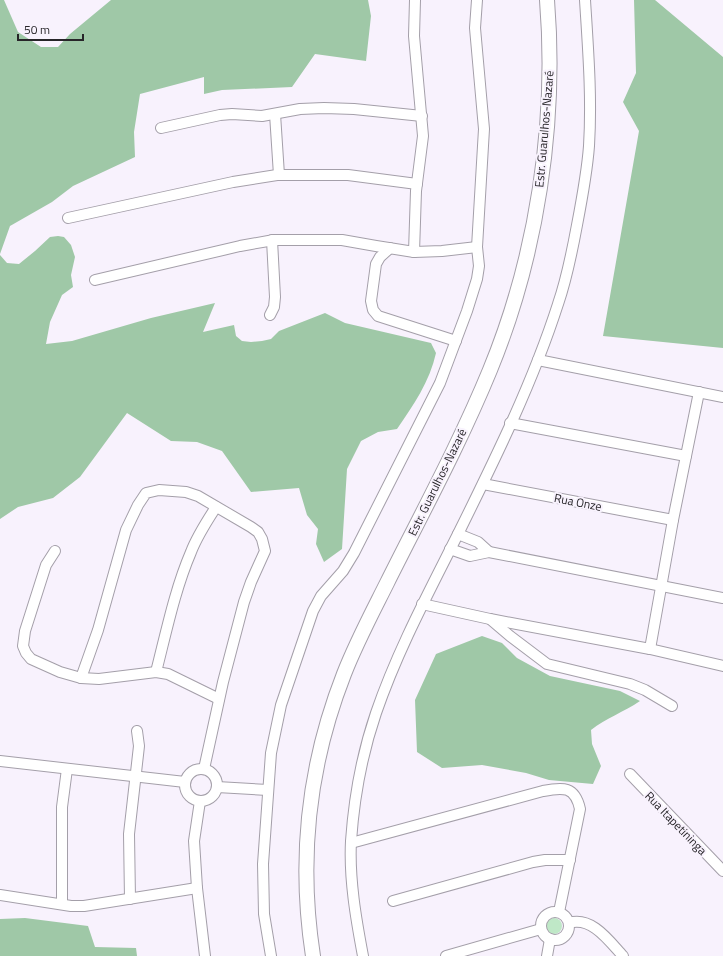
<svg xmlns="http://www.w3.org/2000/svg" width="723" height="956" font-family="'Titillium Web',sans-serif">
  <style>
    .green { fill: #bfe8c7 }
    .forest { fill: #9fc8a7 }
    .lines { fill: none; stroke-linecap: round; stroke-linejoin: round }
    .street-casing { stroke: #a49fa9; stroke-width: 12 }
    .secondary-casing { stroke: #a49fa9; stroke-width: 16 }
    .street { stroke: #fff; stroke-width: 10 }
    .secondary { stroke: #fff; stroke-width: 14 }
    .labels { text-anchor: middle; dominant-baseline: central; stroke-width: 4; stroke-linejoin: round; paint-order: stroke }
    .street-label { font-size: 12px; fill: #272529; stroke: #f8f2fd }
  </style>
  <rect width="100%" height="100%" fill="#f8f2fd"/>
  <circle class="green" cx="554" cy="926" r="8"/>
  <g class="forest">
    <polygon points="0,0 4,0 18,32 41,47 58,47 70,34 111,0 368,0 371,16 366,61 315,54 292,87 222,90 204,94 204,77 140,94 134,132 135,157 73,186 52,202 10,226 0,254"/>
    <polygon points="634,0 655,0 723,57 723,348 603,336 639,131 623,102 636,73"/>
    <path d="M58,236L64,237L71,245L75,257L71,275L73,287L62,295L50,322L46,344L72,341L151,318L215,303L203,332L234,325L236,336L242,341L251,342L262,341L271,339L279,331L325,313L345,323L431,343L436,353C430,381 413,406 397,429L378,432L361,441L347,469L342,549L324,562L316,544L318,529L307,515L299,488L251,492L222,451L197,442L171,441L127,413L80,477L53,498L18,507L0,519V255L7,263L19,264L35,251L50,237Z"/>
    <path d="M482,636L502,643L517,658L550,676L620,691L640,701C624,712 606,718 591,730L592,744L601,766L593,784L549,780L526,773L482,765L442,768L417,752L415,700L436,654Z"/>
    <polygon points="25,918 88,926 95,947 136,948 137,956 0,956 0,919"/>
  </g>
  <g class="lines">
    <defs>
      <g id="street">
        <polyline points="275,114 279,175"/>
        <polyline points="161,128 220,115 232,114 262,116 300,109 324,108 354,109 422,116"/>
        <polyline points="68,218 233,182 277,175 348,175 417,184"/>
        <polyline points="390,248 380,257 376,264 371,301 373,310 378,316 456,341"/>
        <polyline points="414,252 416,191 423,136 414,36 415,0"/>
        <polyline points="95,280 240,246 274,240 342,240 376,246 414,252 442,251 477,247"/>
        <polyline points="270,315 274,307 275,297 272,240"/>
        <polyline points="538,360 723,397"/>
        <polyline points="510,423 686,456"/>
        <polyline points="483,484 673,520"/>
        <polyline points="458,534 478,542 489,552"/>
        <polyline points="450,549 470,556 489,552 723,598"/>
        <polyline points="55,551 46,565 25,631 23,646 26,653 31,659 60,672 81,678 99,679 156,672 168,674 219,699"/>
        <polyline points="422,604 490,619 650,649 723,666"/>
        <polyline points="490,619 510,636 547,664 630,684 645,690 672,706"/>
        <polyline points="650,649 673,520 699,392"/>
        <path d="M156,672C166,633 175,589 191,552C197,536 207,521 216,507"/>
        <polyline points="81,678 98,630 126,530 138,505 146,493 159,490 186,492 198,496 251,527 258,532 262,539 265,551 251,582 244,602 223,682 204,769"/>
        <polyline points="0,761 185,782"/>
        <circle cx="201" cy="785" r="16"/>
        <polyline points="630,774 723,871"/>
        <polyline points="217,787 268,790"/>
        <polyline points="200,801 194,841 197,888 205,956"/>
        <path d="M351,843L543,791C563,787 575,786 580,809L559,912"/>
        <polyline points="0,895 71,906 84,906 197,888"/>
        <polyline points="130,899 129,834 139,746 137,731"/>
        <polyline points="393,901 533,862 545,860 570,860"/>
        <polyline points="62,904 62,807 67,769"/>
        <circle cx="555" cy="926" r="14"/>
        <path d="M569,923C592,916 609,941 623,956"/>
        <polyline points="271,956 264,914 263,864 271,753 281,705 313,611 321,596 343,571 354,553 440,383 467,311 477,279 479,266 477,247 484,129 475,28 477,0"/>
        <path d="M363,956C356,919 349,879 351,841C354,798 362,754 376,713C398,649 430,590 460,530C496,457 533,382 558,304C567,278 572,252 577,225C582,199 587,173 589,146C592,97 588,48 585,0"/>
        <polyline points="446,956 541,929"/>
        <polyline points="547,956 550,939"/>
      </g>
      <path id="secondary" d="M313,956C298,859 308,766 344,674C356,643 372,613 387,583C422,513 460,443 490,370C537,256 557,123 547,0"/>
    </defs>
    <use href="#street" class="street-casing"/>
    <use href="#secondary" class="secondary-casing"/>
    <use href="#street" class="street"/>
    <use href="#secondary" class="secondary"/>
  </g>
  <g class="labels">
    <g class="street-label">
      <text transform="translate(544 129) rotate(-85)">Estr. Guarulhos-Nazaré</text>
      <text transform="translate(437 482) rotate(-64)">Estr. Guarulhos-Nazaré</text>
      <text transform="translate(578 502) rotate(11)">Rua Onze</text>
      <text transform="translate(676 823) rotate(46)">Rua Itapetininga</text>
    </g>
  </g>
  <path d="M18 34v6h65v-6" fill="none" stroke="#272529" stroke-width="2"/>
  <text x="24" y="34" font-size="12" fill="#272529" stroke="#f8f2fd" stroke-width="3" paint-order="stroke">50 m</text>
</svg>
